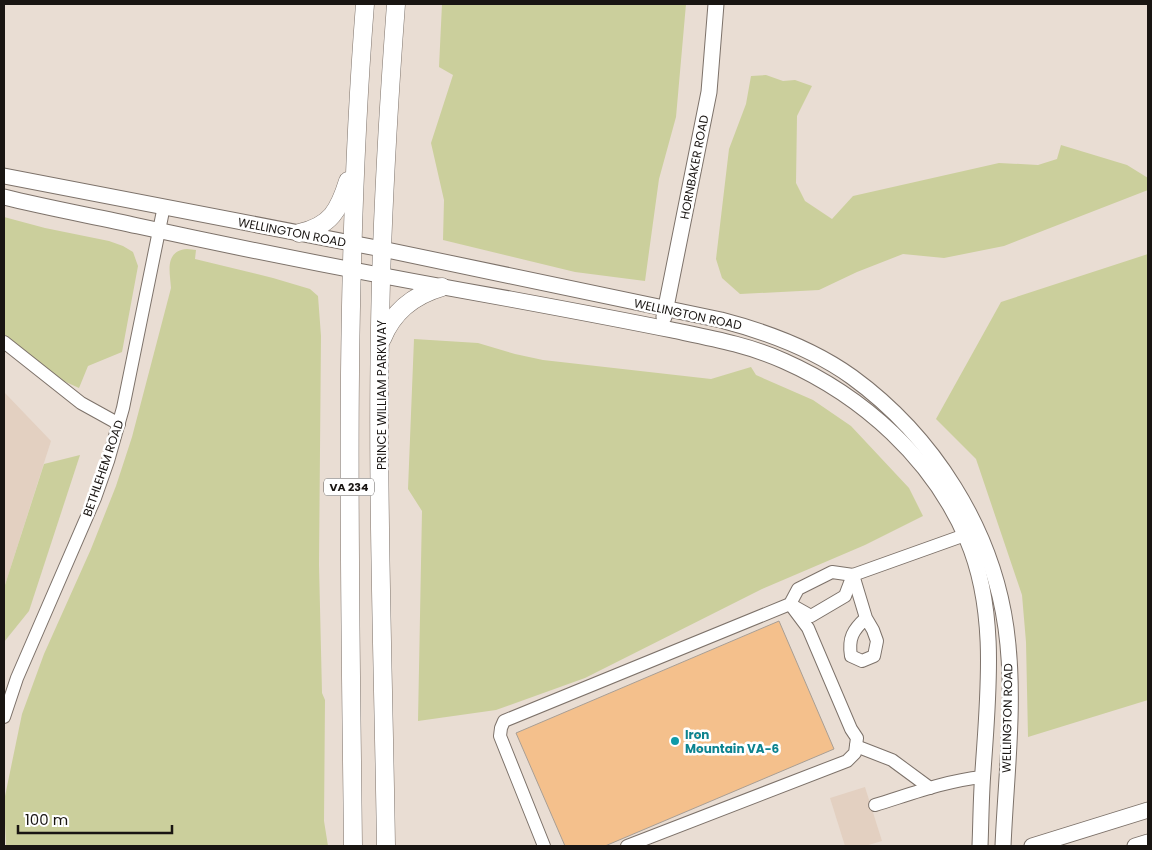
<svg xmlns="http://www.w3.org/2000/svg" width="1152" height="850" font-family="Poppins,sans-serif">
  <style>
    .built { fill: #e3d0c1 }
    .green { fill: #cbcf9c }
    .building { fill: #f4c08c; stroke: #a89e94 }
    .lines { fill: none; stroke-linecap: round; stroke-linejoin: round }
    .minor-casing { stroke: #7d726a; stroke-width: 14 }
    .major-casing { stroke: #7d726a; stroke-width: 17 }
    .highway-casing { stroke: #7d726a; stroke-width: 19 }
    .minor { stroke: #fff; stroke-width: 12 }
    .major { stroke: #fff; stroke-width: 15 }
    .highway { stroke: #fff; stroke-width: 18 }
    .culture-dot { fill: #0f9aa8; stroke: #fff; stroke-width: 2 }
    .labels { text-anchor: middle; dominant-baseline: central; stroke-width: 5; stroke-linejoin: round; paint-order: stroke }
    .shield { fill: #fff; stroke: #5e5b59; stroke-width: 1 }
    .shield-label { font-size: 11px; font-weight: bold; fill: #191512 }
    .street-label { font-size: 12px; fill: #191512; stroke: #fff }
    .culture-label { font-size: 12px; font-weight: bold; fill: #0d838f; stroke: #fff; text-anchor: start }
  </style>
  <rect width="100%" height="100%" fill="#e9ddd3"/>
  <g class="built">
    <polygon points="4,392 51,441 4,588"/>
    <polygon points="865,787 882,841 865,846 845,846 830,798"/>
  </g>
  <g class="green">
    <polygon points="442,4 686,4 676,117 659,179 645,281 575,272 443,240 444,200 431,143 453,75 439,67"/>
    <polygon points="766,75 783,81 795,80 812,86 797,116 796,183 805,201 832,219 853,196 999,163 1038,165 1057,159 1061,145 1127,165 1148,178 1148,190 1004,246 944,258 903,254 857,272 819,290 740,294 722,278 716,259 729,149 746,104 751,76"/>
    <polygon points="4,217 45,228 109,241 123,246 133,252 138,266 122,352 88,366 79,388 59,379 4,334"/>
    <path d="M187,249L196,250L195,259L273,278L310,289L318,296L321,336L319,565L322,693L325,700L324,821L328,846H6L4,801L22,714L44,654L91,549L116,486L132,437L171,288C170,272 164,251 187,249Z"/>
    <polygon points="1148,254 1148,700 1028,737 1026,642 1022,595 976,459 936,419 1001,302"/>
    <polygon points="414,339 478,343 515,354 543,360 711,379 751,367 756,375 813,400 851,426 909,488 923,516 865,545 762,589 585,678 496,710 418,721 422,511 408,489"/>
    <polygon points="80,455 29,611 4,642 4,588 44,464"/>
  </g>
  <polygon class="building" points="779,621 834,749 605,846 565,846 516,733"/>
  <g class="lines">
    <defs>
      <g id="minor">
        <polyline points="4,342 81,403 119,424"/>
        <path d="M853,575L866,618L873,630L877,641L874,656L862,661L851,656C848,638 853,630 866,618"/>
        <polyline points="795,607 811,616 845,596 853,575"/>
        <polyline points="4,717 17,678 95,498 108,461 123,408 164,206"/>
        <polyline points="856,746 892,760 930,788"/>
        <path d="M875,805C911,794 945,781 982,777"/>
        <polyline points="544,846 500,736 501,728 504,721 790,604 798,589 832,572 853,575 965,535"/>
        <polyline points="627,846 847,761 855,753 857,738 851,729 808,628 790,604"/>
      </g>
      <g id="major">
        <path d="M4,176L382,249L721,320C767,332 813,349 852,377C933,436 992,528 1006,628C1016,700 1006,774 1003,846"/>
        <path d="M4,197C48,208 93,216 138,226C262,253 385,277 510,299C564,309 618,319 672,330C710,338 749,345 784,361C863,396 933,459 967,539C998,611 988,695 983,771C981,796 981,821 980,846"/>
        <polyline points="664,317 709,92 716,4"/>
        <polyline points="1032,846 1148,810"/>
        <polyline points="1135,846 1148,842"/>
      </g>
      <g id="highway">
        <path d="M299,233C331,226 339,210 348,181"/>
        <path d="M382,339C393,311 414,295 442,287"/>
        <path d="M353,846C350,565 343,284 365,4"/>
        <path d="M386,846C383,647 375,448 382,249C385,167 390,85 396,4"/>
      </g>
    </defs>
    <use href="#minor" class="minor-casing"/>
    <use href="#major" class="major-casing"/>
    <use href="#highway" class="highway-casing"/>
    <use href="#minor" class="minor"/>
    <use href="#major" class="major"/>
    <use href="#highway" class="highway"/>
  </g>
  <circle class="culture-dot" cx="675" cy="741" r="5"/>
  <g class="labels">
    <rect class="shield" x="324" y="478.5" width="50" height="17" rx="4"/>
    <g class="shield-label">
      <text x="349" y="487">VA 234</text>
    </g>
    <g class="street-label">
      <text transform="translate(694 167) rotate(-79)">HORNBAKER ROAD</text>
      <text transform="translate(292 232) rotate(11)">WELLINGTON ROAD</text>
      <text transform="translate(688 314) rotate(12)">WELLINGTON ROAD</text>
      <text transform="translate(381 395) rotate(-90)">PRINCE WILLIAM PARKWAY</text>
      <text transform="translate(103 468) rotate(-71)">BETHLEHEM ROAD</text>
      <text transform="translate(1007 718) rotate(-89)">WELLINGTON ROAD</text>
    </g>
    <g class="culture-label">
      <text x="685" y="734">Iron<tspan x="685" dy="14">Mountain VA-6</tspan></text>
    </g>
  </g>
  <rect width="1152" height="850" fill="none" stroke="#191512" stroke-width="10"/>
  <path d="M18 825v8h154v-8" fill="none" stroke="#191512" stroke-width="2.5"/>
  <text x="25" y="825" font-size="15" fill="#191512" stroke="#ffffff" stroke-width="4" paint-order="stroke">100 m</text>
</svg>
